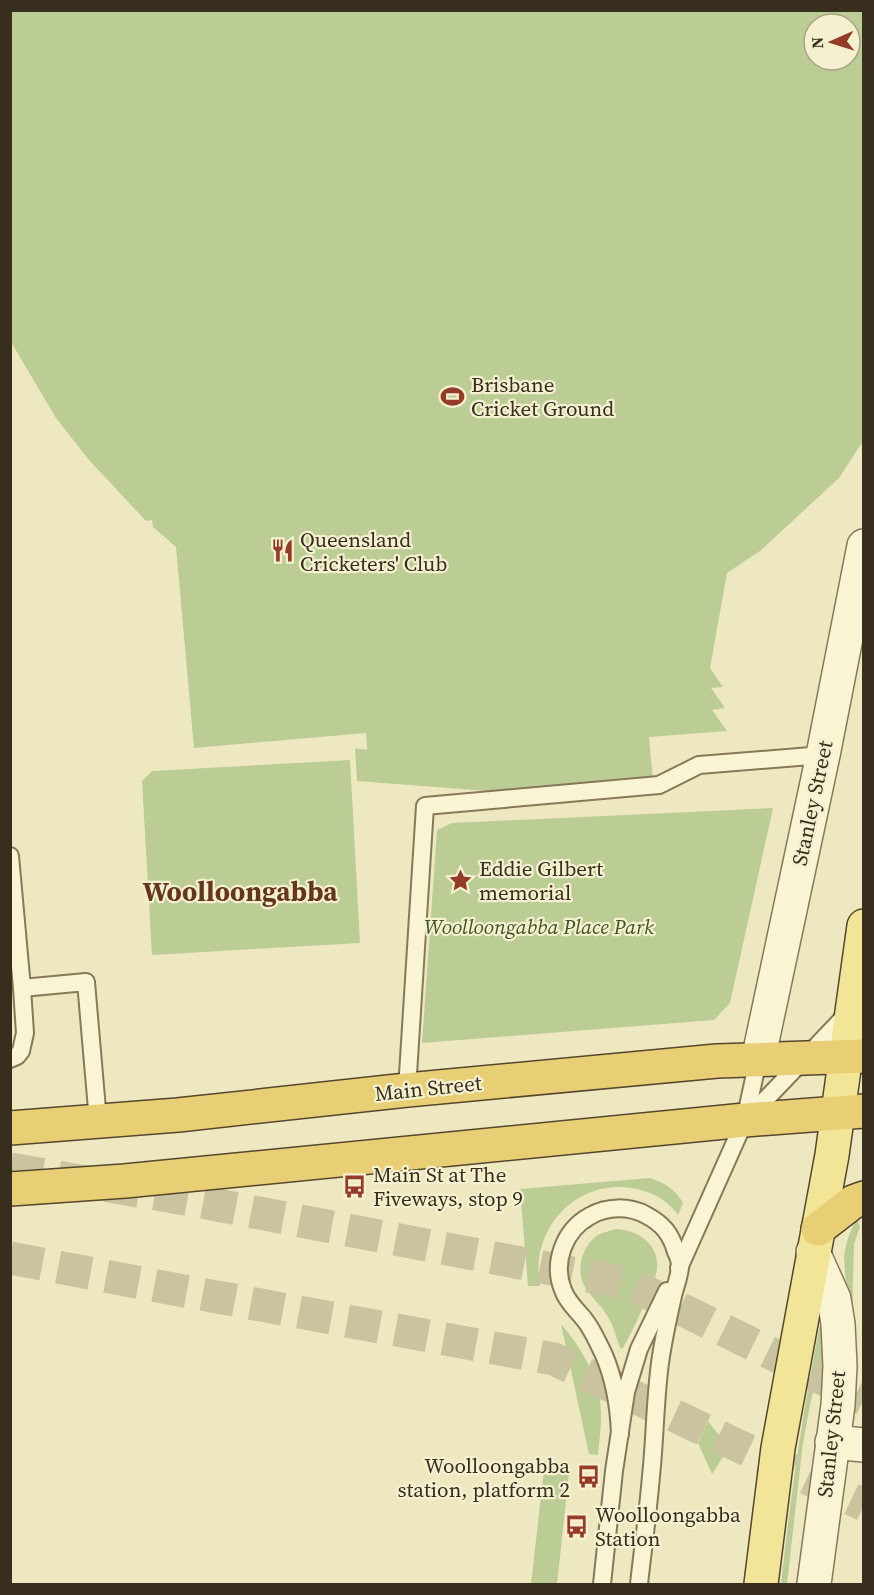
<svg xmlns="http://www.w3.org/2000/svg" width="874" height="1595" font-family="'Source Serif 4',serif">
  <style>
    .green { fill: #bccc95; fill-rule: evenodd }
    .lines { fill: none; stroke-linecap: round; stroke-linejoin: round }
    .motorway-tunnel { stroke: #c9c3a0; stroke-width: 33; stroke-dasharray: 33 16; stroke-linecap: butt }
    .service-casing { stroke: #877958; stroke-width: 20 }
    .minor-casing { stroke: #877958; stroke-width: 36 }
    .primary-casing { stroke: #55462d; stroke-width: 36 }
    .trunk-casing { stroke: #55462d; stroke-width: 36 }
    .service { stroke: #f9f4d4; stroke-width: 16 }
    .minor { stroke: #f9f4d4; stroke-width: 33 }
    .primary { stroke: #f2e598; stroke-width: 33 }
    .trunk { stroke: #e8ce74; stroke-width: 33 }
    .labels { text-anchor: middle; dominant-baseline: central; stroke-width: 4.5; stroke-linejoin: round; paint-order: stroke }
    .poi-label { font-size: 21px; fill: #372e1d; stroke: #f5f1d0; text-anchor: start }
    .street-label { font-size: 21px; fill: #372e1d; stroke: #f5f1d0 }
    .park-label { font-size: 21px; font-style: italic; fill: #3f5323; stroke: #f5f1d0 }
    .district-label { font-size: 27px; font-weight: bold; fill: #64371c; stroke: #f5f1d0 }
  </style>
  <rect width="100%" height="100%" fill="#eee8c1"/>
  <g class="green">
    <path d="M10,11H863V441L839,478L760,551L727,573L710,668L723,687L711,688L725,708L712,710L727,731L649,737L653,780L514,793L357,781L355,748L367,750L366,733L194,748L176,547L153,527L152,520L146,521L89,460L56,418L11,342ZM814,24H850V60H814Z"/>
    <polygon points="350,760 360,943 152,955 142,781 152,771"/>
    <polygon points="773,808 730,1003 714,1020 422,1043 437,830 452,823"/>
    <path d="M650,1178C665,1183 675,1189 683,1203L678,1215C669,1202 656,1194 641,1190C581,1174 529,1226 540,1286H528L520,1189Z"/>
    <path d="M857,1219L860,1227L854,1244L852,1325L849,1337L844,1256C846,1242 850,1231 857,1219Z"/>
    <path d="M616,1229C639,1230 660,1245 657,1270C655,1280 651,1289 647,1297C640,1315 632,1332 623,1348L621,1349C616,1340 615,1328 609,1319C603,1307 593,1299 586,1289C575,1272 581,1246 598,1235C604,1232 610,1231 616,1229Z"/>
    <path d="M823,1310L824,1371L815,1385L810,1405L803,1443L787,1584H781C791,1492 804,1401 823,1310Z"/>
    <path d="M561,1324C583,1350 602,1382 601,1417C601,1430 599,1443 598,1455L589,1454Z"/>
    <polygon points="708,1421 729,1448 712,1474 698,1443"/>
    <polygon points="545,1461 570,1464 557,1584 531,1584"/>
  </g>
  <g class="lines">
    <g class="motorway-tunnel">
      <polyline points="10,1169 191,1200 630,1284 864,1399"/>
      <polyline points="10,1258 168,1288 554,1359 864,1505"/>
    </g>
    <defs>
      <g id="service">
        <polyline points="10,856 22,988 25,1033 21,1051 17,1056 10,1059"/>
        <polyline points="22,988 86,982 98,1121"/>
        <polyline points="407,1090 425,806 659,785 699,765 823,755"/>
        <polyline points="747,1119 847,1014"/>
        <polyline points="679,1268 745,1120 758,1060"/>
        <path d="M620,1434C619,1406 615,1381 604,1355C598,1343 593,1330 584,1319C577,1310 567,1302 563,1290C552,1263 564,1230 590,1216C607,1206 629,1206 646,1215C663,1224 671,1234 676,1252C678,1256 680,1262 680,1266C680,1275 675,1287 673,1296C668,1318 663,1341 660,1363C655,1401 655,1439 651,1476C648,1512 643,1548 639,1584"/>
        <polyline points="602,1584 614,1471 626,1392 639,1349 667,1291"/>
      </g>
      <g id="minor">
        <polyline points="758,1060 823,755 864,546"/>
        <polyline points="813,1252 834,1299 838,1324 840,1366 838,1405 814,1584"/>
        <polyline points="832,1442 864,1445"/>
      </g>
      <polyline id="primary" points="761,1584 778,1448 832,1155 864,926"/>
      <g id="trunk">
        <polyline points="10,1128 178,1115 407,1090 717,1061 864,1056"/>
        <polyline points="10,1189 125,1181 745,1120 864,1111"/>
        <polyline points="818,1229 853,1202 864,1198"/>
      </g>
    </defs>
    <use href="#service" class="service-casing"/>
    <use href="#minor" class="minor-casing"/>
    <use href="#primary" class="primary-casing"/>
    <use href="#trunk" class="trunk-casing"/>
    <use href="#service" class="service"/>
    <use href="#minor" class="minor"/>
    <use href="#primary" class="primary"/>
    <use href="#trunk" class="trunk"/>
  </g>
  <defs>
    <symbol id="stadium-bare" viewBox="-9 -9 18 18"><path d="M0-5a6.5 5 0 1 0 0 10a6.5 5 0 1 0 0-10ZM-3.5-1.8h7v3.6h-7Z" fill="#963b28" stroke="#f5f1d0" stroke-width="2.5" paint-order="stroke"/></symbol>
    <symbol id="restaurant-bare" viewBox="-9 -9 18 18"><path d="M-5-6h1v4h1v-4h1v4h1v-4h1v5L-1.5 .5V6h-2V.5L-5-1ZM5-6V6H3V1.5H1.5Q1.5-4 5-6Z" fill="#963b28" stroke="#f5f1d0" stroke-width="2.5" paint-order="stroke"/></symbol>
    <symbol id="sight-bare" viewBox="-9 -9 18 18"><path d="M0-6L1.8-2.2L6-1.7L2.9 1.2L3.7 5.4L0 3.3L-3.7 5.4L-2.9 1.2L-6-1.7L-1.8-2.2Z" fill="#963b28" stroke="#f5f1d0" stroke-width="2.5" paint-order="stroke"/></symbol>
    <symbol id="bus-bare" viewBox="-9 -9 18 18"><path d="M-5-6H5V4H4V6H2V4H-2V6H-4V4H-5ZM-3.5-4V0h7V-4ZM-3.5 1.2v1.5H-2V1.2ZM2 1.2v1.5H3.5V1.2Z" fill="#963b28" stroke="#f5f1d0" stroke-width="2.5" paint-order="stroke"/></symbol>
  </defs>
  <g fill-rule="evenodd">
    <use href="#stadium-bare" x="436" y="380" width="33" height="33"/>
    <use href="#restaurant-bare" x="266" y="534" width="33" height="33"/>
    <use href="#sight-bare" x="444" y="864" width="33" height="33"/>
    <use href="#bus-bare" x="338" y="1170" width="33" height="33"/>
    <use href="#bus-bare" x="572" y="1460" width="33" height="33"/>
    <use href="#bus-bare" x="560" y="1510" width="33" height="33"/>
  </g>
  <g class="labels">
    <g class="poi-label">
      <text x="471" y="384">Brisbane<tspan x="471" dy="24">Cricket Ground</tspan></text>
      <text x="300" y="539">Queensland<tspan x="300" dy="24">Cricketers' Club</tspan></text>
      <text x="479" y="868">Eddie Gilbert<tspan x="479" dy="24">memorial</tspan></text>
      <text x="373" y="1174">Main St at The<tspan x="373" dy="24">Fiveways, stop 9</tspan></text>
      <text x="570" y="1465" text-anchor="end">Woolloongabba<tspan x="570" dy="24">station, platform 2</tspan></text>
      <text x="595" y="1514">Woolloongabba<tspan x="595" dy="24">Station</tspan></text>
    </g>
    <g class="street-label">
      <text transform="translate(812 803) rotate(-78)">Stanley Street</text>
      <text transform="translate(428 1088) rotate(-6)">Main Street</text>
      <text transform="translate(831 1434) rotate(-84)">Stanley Street</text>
    </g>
    <g class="park-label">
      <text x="539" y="926">Woolloongabba Place Park</text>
    </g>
    <g class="district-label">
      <text x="240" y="891">Woolloongabba</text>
    </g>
  </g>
  <rect width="874" height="1595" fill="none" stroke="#372e1d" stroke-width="24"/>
  <g transform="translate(832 42) rotate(267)"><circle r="28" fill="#f5f1d0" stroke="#a9a388" stroke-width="1.5"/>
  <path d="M0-4.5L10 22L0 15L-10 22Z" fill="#963b28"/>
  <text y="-9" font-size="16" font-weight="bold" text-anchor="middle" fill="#372e1d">N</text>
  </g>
</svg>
